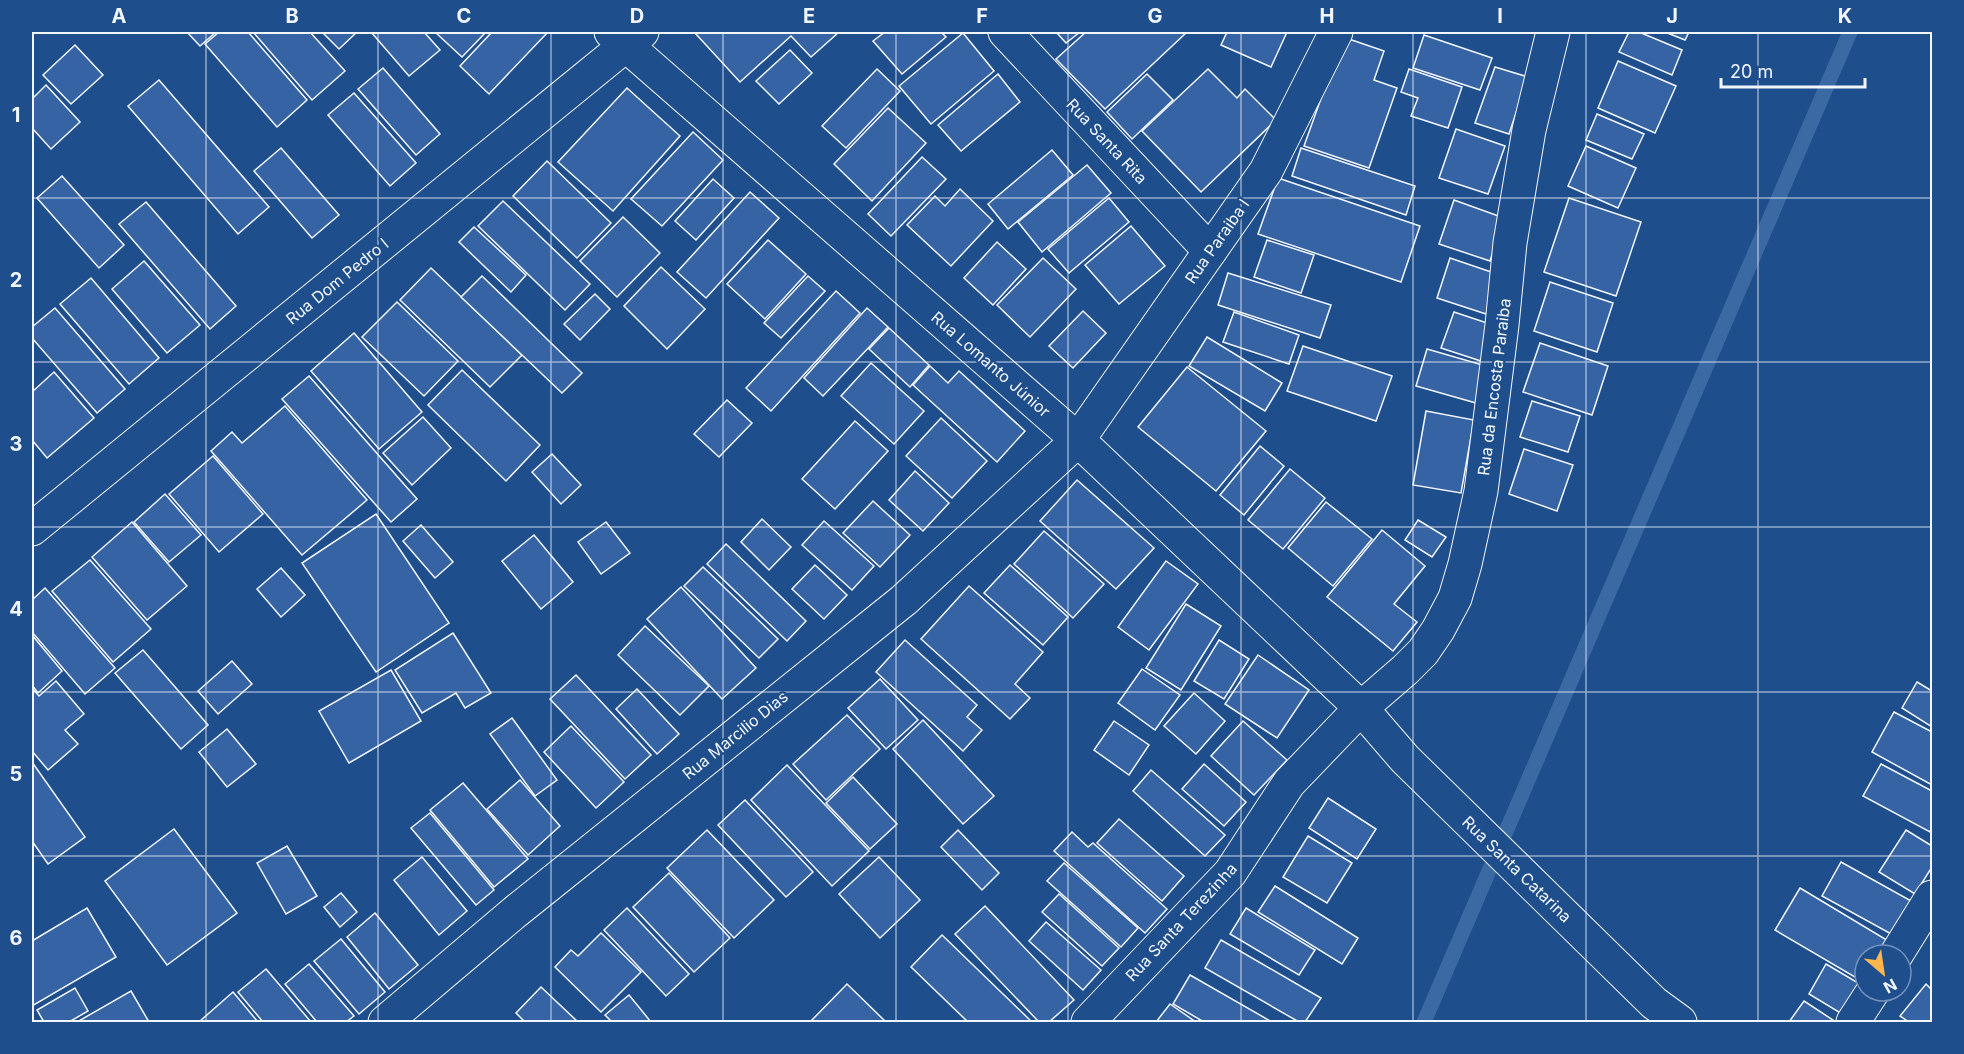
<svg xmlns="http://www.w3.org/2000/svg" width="1964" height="1054" font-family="Inter,sans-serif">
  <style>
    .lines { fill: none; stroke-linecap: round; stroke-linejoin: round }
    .stream { stroke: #3b69a3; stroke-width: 15 }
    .building { fill: #3563a3; stroke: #f2f6ff; stroke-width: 1.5 }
    .minor-casing { stroke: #f2f6ff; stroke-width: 35 }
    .minor { stroke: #1f4e8c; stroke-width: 33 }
    .grid { fill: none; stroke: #f2f6ff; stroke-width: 1.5; stroke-opacity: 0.55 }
    .labels { text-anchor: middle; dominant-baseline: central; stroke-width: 4.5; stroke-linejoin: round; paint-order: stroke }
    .street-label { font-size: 16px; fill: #f2f6ff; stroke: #1f4e8c }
    .neatline { fill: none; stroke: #f2f6ff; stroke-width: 2 }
    .grid-label { font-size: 20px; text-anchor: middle; font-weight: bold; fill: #f2f6ff }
  </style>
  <rect width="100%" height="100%" fill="#1f4e8c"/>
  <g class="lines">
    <polyline class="stream" points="1424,1022 1850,32"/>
  </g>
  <g class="building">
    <polygon points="187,32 216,32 200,46"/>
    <polygon points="219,32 248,32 307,100 277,127 205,44"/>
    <polygon points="253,32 310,32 345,71 312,100"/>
    <polygon points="322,32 357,32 339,49"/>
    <polygon points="371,32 424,32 440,50 409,76"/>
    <polygon points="435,32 486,32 462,57"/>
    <polygon points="492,32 548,32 489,94 460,66"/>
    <polygon points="696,32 839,32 811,57 791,36 740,82 695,33"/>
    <polygon points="885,32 941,32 946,37 902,74 873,41"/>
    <polygon points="1056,32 1080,32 1066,43"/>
    <polygon points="1086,32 1187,32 1105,109 1056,59"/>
    <polygon points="1227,32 1287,32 1271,67 1221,45"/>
    <polygon points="1629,32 1639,32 1682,50 1672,75 1619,52"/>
    <polygon points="1665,32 1689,32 1685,40"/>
    <polygon points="963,33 994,71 931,124 899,86"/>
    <polygon points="1424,35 1492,58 1480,90 1413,68"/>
    <polygon points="1343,37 1384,51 1374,80 1397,88 1369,168 1304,146"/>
    <polygon points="75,45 103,75 71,104 43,75"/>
    <polygon points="790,50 812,73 779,104 756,81"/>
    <polygon points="1618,61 1676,86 1655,133 1598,108"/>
    <polygon points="1495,67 1528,77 1509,134 1475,123"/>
    <polygon points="383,68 440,134 416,155 358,89"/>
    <polygon points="877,69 900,91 846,148 822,126"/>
    <polygon points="1208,69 1237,98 1245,89 1276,120 1201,192 1142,131"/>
    <polygon points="1409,69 1462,87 1448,128 1411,116 1418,98 1401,92"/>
    <polygon points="998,74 1020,102 961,151 938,125"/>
    <polygon points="1147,74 1173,100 1132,139 1107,112"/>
    <polygon points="159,80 269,207 238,234 128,106"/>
    <polygon points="46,85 80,122 51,149 32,128 32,99"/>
    <polygon points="627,88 680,136 613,211 558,162"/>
    <polygon points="354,93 416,163 390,186 328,115"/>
    <polygon points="888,108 926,143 872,201 834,164"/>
    <polygon points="1597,114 1644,134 1632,159 1586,140"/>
    <polygon points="1456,129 1505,146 1488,194 1439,178"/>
    <polygon points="693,132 723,160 662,226 631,199"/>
    <polygon points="1586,146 1636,168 1618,208 1568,186"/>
    <polygon points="281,148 339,215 312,238 254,171"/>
    <polygon points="1301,148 1415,186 1406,215 1292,176"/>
    <polygon points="1052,150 1073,175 1008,229 988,204"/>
    <polygon points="922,157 946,179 891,236 868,214"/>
    <polygon points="547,161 611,223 577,258 513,196"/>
    <polygon points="1087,165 1111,193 1042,252 1018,222"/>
    <polygon points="62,176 124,245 99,268 37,198"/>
    <polygon points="1278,178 1420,226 1401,282 1258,234"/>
    <polygon points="713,179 734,198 696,240 675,221"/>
    <polygon points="960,189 993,221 951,266 907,225 935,196 945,206"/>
    <polygon points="750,192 779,218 706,298 677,272"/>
    <polygon points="1109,198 1129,222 1069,273 1048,249"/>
    <polygon points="1569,198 1641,222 1616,296 1544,272"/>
    <polygon points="1454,200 1504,218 1490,261 1439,244"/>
    <polygon points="503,201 590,284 565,310 478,226"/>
    <polygon points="146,202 236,306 210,329 119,224"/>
    <polygon points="623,217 660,253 617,297 580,261"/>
    <polygon points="1131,226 1165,266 1119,304 1085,265"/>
    <polygon points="474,227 526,275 511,292 459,242"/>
    <polygon points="768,240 806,274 765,319 727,284"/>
    <polygon points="1267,240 1314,255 1301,293 1254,277"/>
    <polygon points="997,242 1026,269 993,305 964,278"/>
    <polygon points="1043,258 1076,289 1030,337 997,305"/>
    <polygon points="1450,258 1500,275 1486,314 1437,298"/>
    <polygon points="144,261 200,325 167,353 112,289"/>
    <polygon points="661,267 705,309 667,349 624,306"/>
    <polygon points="431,268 522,355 490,387 400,300"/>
    <polygon points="1228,273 1331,305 1320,338 1218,305"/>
    <polygon points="482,276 582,373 562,393 461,297"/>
    <polygon points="808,276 825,291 781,338 764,323"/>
    <polygon points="91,278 159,358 129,384 60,304"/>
    <polygon points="1550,282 1613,303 1597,352 1534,331"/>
    <polygon points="836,291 860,313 771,411 746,388"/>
    <polygon points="595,294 610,309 580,340 564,324"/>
    <polygon points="397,302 458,361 424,396 362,337"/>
    <polygon points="55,308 125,389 97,413 32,338 32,327"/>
    <polygon points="867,308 888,327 823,396 804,378"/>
    <polygon points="1083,311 1106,333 1073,368 1049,346"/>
    <polygon points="1234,312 1299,335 1289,364 1223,342"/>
    <polygon points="1454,312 1499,327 1487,363 1441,348"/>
    <polygon points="889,328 929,365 910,387 869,349"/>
    <polygon points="354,333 422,412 379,449 311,371"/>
    <polygon points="1207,337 1282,383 1265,411 1189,366"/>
    <polygon points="1540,343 1608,366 1592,415 1523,392"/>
    <polygon points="1303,346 1392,376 1376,421 1287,391"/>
    <polygon points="1427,349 1486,366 1476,403 1416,386"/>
    <polygon points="871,363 924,411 894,444 841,396"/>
    <polygon points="930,366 948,383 959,371 1025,431 997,462 913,385"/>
    <polygon points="1187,367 1266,431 1216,491 1138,427"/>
    <polygon points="462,370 540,445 506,481 428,405"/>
    <polygon points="54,372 94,418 47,458 32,440 32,392"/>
    <polygon points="309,376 417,499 391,522 282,399"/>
    <polygon points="727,400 752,423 719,457 694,434"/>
    <polygon points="1532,401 1580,416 1568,452 1520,437"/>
    <polygon points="285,406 367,500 302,555 211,451 232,432 242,443"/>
    <polygon points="1426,411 1474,420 1461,493 1413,485"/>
    <polygon points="423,417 451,448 412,485 383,453"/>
    <polygon points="941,418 987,461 952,498 906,456"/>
    <polygon points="855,421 888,451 835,509 802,479"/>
    <polygon points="1260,446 1284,466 1244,515 1220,495"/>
    <polygon points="1524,449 1573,465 1557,511 1509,494"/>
    <polygon points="552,454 581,485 561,504 532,472"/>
    <polygon points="213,456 263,514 219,552 169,494"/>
    <polygon points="1290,469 1325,498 1283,549 1248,520"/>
    <polygon points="915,471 949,503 923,531 889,500"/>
    <polygon points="1077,480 1154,548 1116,589 1040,521"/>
    <polygon points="165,494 201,535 169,562 134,522"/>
    <polygon points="873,501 910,535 880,567 843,533"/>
    <polygon points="1326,502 1372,539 1333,586 1288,548"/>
    <polygon points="376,514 449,623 376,672 302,563"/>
    <polygon points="762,519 791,547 769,570 741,542"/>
    <polygon points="1418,520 1446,537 1432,557 1405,540"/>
    <polygon points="824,521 874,566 852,590 802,545"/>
    <polygon points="132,522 187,586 147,620 92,557"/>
    <polygon points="606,522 630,553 601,574 578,542"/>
    <polygon points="421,525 453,562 435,578 403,541"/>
    <polygon points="1382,530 1425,566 1394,604 1417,622 1393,651 1327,597"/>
    <polygon points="1044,531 1104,584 1073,618 1014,564"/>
    <polygon points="534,535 573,582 541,609 502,561"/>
    <polygon points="726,544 806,621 787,641 707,564"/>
    <polygon points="90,560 151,629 113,662 52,591"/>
    <polygon points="1166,561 1198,584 1149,650 1118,627"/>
    <polygon points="815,565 847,595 824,619 792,589"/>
    <polygon points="1010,565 1068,617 1043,645 984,593"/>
    <polygon points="703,567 778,639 759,658 684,586"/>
    <polygon points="281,568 305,595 281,617 257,589"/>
    <polygon points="969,586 1043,652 1015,684 1030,698 1010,719 921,639"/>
    <polygon points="681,587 756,668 722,699 647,619"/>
    <polygon points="45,588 115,668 85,694 32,632 32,600"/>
    <polygon points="1186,604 1221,626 1181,690 1146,668"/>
    <polygon points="645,626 709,686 680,715 618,655"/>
    <polygon points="453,633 491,693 465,708 456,693 422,713 395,670"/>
    <polygon points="32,635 62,671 38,693 32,685"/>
    <polygon points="905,640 977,705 967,717 982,730 963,751 876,672"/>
    <polygon points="1219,640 1249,659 1224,699 1194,681"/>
    <polygon points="143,650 208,725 181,749 115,673"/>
    <polygon points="1258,655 1309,690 1277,738 1225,704"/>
    <polygon points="232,661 252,684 218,714 198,691"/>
    <polygon points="1142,669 1180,695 1155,730 1118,703"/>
    <polygon points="391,670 421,721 349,763 319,711"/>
    <polygon points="576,675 651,755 625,779 550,699"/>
    <polygon points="880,679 918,720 886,749 848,708"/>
    <polygon points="56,681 84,714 65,730 78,744 48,770 32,751 32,688 39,696"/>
    <polygon points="1917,682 1932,691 1932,727 1902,708"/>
    <polygon points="637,689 679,734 657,754 616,709"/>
    <polygon points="1194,693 1225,721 1196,754 1164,726"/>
    <polygon points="1894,712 1932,732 1932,785 1872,752"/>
    <polygon points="847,715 880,749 826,800 793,764"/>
    <polygon points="512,718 557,780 535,796 490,734"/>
    <polygon points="923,720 994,796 963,824 893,749"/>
    <polygon points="1114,721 1149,745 1129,775 1094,750"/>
    <polygon points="1243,721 1287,760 1254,795 1211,756"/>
    <polygon points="571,726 624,782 596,808 544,752"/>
    <polygon points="227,729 256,764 227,787 199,752"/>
    <polygon points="32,762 85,837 48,864 32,841"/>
    <polygon points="1204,764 1246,802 1224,826 1182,789"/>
    <polygon points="1881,764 1932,791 1932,826 1930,832 1863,796"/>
    <polygon points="787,765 869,851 832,886 751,800"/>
    <polygon points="1151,770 1225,835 1205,856 1133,791"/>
    <polygon points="853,777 897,824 870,849 826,803"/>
    <polygon points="520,780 560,826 528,855 487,809"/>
    <polygon points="463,783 528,859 494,887 430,810"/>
    <polygon points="1328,798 1376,829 1357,859 1309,828"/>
    <polygon points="745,800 813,872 786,897 718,825"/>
    <polygon points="430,813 494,890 476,905 411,828"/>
    <polygon points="1119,819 1184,876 1162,901 1097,843"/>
    <polygon points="174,829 237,913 167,965 105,881"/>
    <polygon points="707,830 774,900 734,938 667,868"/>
    <polygon points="958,830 999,873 982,890 941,847"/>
    <polygon points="1906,830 1932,846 1932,867 1915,894 1879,872"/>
    <polygon points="1072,832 1088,847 1093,843 1167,909 1145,933 1054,851"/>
    <polygon points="1308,836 1352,863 1327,903 1283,877"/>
    <polygon points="287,846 317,896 286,914 257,863"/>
    <polygon points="422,857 467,911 439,935 394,880"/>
    <polygon points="879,857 920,900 880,938 839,894"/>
    <polygon points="1841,862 1913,902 1893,935 1822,896"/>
    <polygon points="1064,863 1138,928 1121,947 1047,881"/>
    <polygon points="669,873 730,938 694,972 633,907"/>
    <polygon points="1275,886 1358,938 1342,964 1258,912"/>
    <polygon points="1800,888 1890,942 1882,955 1865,955 1865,983 1775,930"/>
    <polygon points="341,893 357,912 340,927 324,907"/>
    <polygon points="1059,894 1119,948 1102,966 1042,912"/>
    <polygon points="985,906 1074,1000 1049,1022 1039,1022 955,934"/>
    <polygon points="87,908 116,957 32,1006 32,941"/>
    <polygon points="627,908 689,974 666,996 604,930"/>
    <polygon points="1246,908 1315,950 1299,975 1230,934"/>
    <polygon points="375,913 418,965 389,989 347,937"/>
    <polygon points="1046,922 1101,970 1083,990 1029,941"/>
    <polygon points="601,933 641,972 601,1012 555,967 571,950 578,956"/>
    <polygon points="942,935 1032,1022 968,1022 911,967"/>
    <polygon points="341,939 385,992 359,1014 314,961"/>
    <polygon points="1221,940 1321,998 1305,1022 1299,1022 1205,968"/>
    <polygon points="309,964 354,1016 346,1022 317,1022 285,984"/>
    <polygon points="1826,964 1865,987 1847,1017 1809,994"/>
    <polygon points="266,969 311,1022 263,1022 238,992"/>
    <polygon points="1190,975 1272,1022 1204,1022 1173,1004"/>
    <polygon points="847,984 886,1022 815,1022 812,1020"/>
    <polygon points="1926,984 1932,990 1932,1022 1909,1022 1900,1016"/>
    <polygon points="541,987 578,1022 525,1022 516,1013"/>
    <polygon points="75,988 88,1011 69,1022 44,1022 37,1010"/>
    <polygon points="131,991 149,1022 77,1022"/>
    <polygon points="233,992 258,1022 202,1022 200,1021"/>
    <polygon points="629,995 651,1022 612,1022 605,1015"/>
    <polygon points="1804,1001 1836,1022 1789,1022"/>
    <polygon points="1170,1004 1196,1022 1156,1022"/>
  </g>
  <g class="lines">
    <defs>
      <g id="minor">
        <polyline points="611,32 1078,440 1361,708 1405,759 1654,1003 1680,1022"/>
        <polyline points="1005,32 1210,251"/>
        <polyline points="32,529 642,32"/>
        <polyline points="1896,955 1932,897"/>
        <polyline points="385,1022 515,912 904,600 1078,440 1266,171 1336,32"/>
        <polyline points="1088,1022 1230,873 1289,783 1361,708 1405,670 1423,652 1438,630 1455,598 1465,564 1481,491 1502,325 1510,243 1529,130 1553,32"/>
        <polyline points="1853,1022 1873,991"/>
      </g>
    </defs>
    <use href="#minor" class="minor-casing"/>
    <use href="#minor" class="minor"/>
  </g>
  <path class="grid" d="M206,32V1022M378,32V1022M551,32V1022M723,32V1022M896,32V1022M1068,32V1022M1241,32V1022M1413,32V1022M1586,32V1022M1758,32V1022M32,198H1932M32,362H1932M32,527H1932M32,692H1932M32,856H1932"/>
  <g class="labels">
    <g class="street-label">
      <text transform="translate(1107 141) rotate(47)">Rua Santa Rita</text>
      <text transform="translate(1217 241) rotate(-55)">Rua Paraiba I</text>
      <text transform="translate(337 281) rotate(-39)">Rua Dom Pedro I</text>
      <text transform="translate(991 364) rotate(41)">Rua Lomanto Júnior</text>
      <text transform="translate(1494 387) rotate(-83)">Rua da Encosta Paraiba</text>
      <text transform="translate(735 735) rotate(-39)">Rua Marcilio Dias</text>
      <text transform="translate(1517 869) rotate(44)">Rua Santa Catarina</text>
      <text transform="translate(1181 922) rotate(-47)">Rua Santa Terezinha</text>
    </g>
  </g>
  <rect width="1964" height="1054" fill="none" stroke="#1f4e8c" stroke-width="66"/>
  <g transform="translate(1883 973) rotate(151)"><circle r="28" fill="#1f4e8c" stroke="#7391ba" stroke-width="1.5"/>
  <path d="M0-4.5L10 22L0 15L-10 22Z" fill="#ffb74d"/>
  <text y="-9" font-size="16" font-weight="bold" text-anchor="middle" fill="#f2f6ff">N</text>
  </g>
  <path d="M1721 78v9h144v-9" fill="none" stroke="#f2f6ff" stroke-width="3"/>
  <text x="1730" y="78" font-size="18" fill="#f2f6ff" stroke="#1f4e8c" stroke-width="4.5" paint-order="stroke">20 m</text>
  <rect x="33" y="33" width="1898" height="988" class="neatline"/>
  <g class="grid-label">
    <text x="119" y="23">A</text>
    <text x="292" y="23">B</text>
    <text x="464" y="23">C</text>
    <text x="637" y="23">D</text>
    <text x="809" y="23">E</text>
    <text x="982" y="23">F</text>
    <text x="1155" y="23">G</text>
    <text x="1327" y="23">H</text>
    <text x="1500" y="23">I</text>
    <text x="1672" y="23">J</text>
    <text x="1845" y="23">K</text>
    <text x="16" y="122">1</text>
    <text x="16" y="287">2</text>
    <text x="16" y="451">3</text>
    <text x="16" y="616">4</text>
    <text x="16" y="781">5</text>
    <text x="16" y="945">6</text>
  </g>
</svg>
